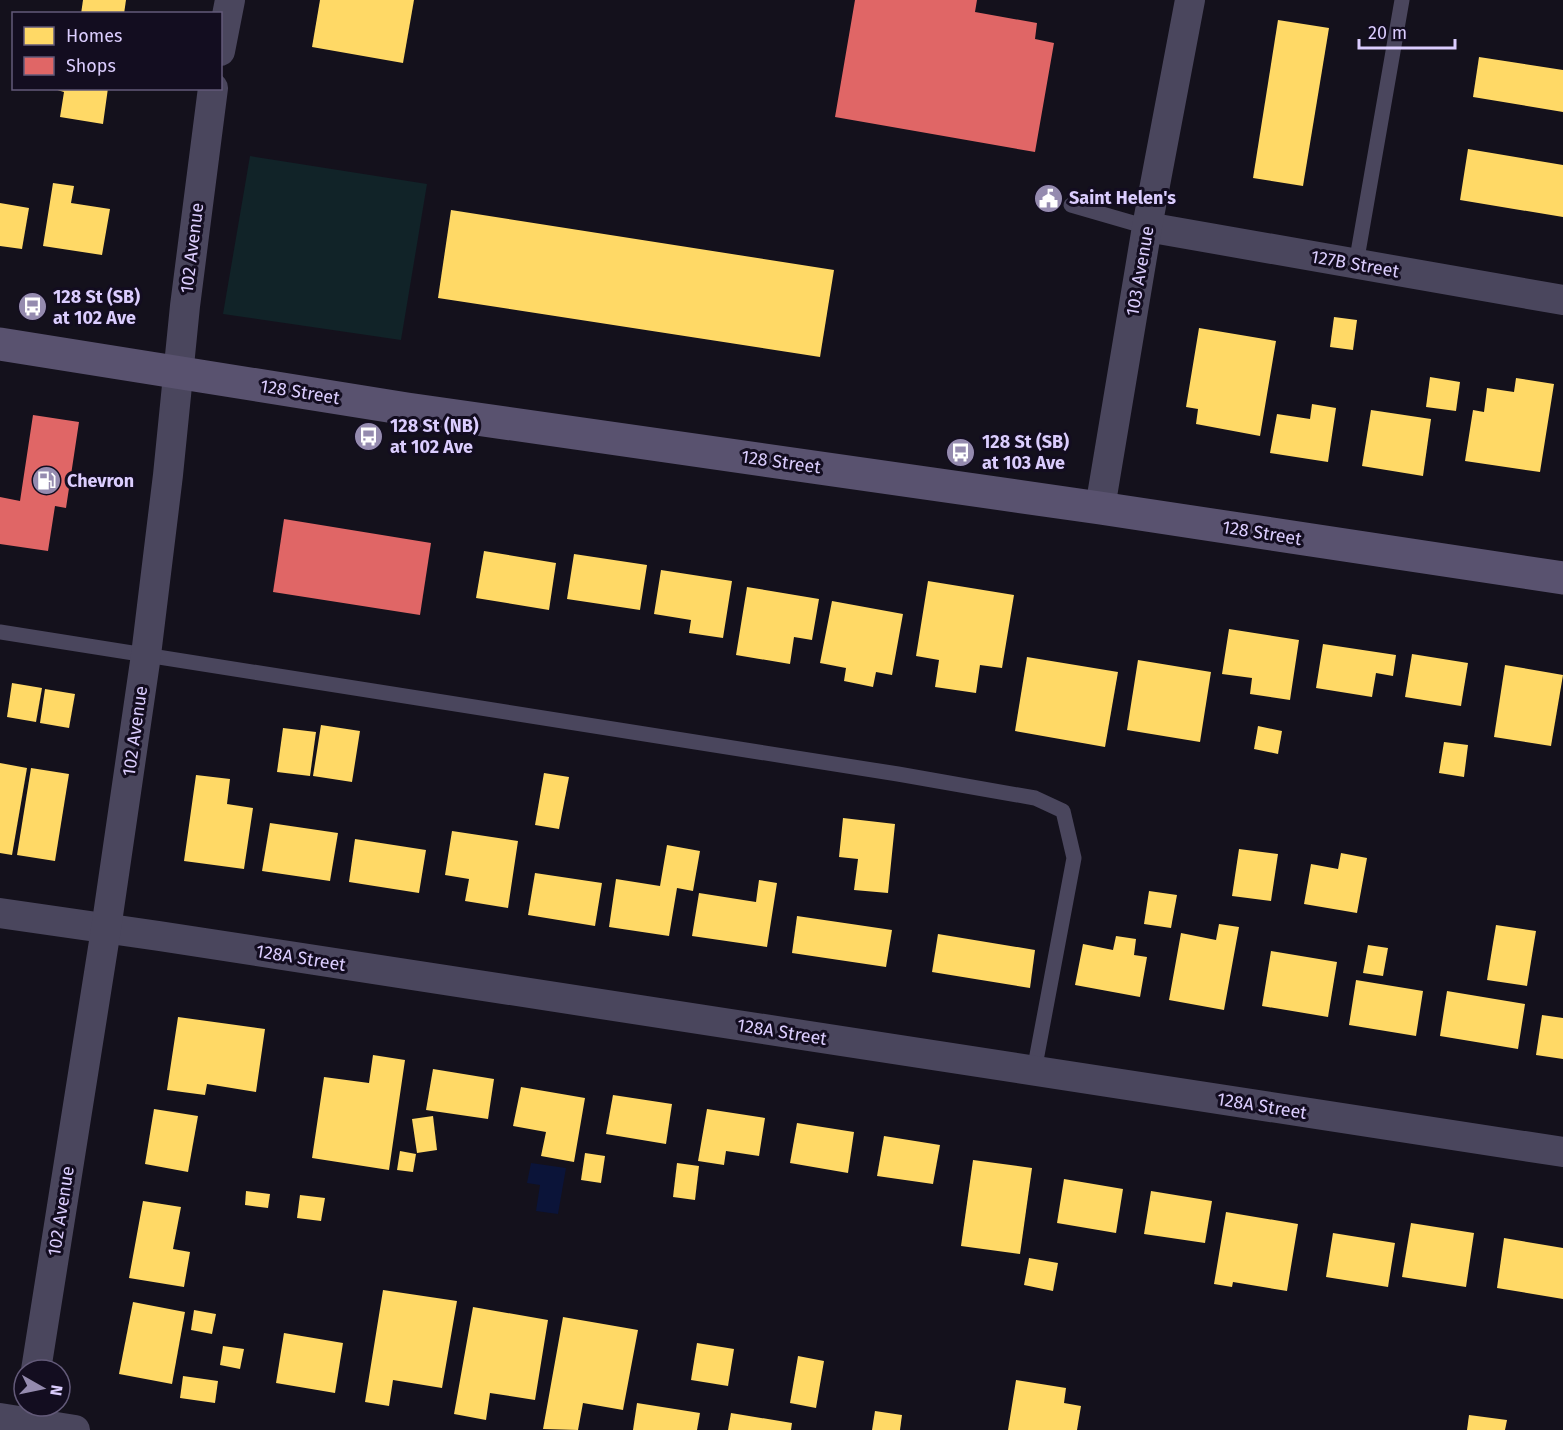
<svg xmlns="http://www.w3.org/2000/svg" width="1563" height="1430" font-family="'Fira Sans',sans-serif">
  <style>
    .green { fill: #112328 }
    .water { fill: #0b1439 }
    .homes { fill: #ffd966 }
    .shops { fill: #e06666 }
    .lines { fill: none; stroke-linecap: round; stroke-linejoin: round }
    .lane { stroke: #4a465d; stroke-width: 15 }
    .street { stroke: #4a465d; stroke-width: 30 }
    .secondary { stroke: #59526f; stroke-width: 33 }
    .labels { text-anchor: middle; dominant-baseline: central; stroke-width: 6; stroke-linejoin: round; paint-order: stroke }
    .poi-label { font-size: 18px; font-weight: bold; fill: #dbcdfe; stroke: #130d20; text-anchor: start }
    .street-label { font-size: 18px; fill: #dbcdfe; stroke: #130d20 }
  </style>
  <rect width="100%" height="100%" fill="#14111c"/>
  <polygon class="green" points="250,156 427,184 401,340 223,314"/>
  <polygon class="water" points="531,1163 566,1168 558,1214 536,1211 540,1185 527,1183"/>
  <g class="homes">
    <polygon points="83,0 126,0 124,14 81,14"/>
    <polygon points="320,0 414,0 403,63 312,47"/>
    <polygon points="1278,20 1329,28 1303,186 1253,178"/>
    <polygon points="1479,57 1563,70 1563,112 1473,97"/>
    <polygon points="51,88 108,88 103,124 60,117 64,92"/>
    <polygon points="1468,149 1563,165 1563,217 1460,200"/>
    <polygon points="53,183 74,186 71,203 110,209 102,255 43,246"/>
    <polygon points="0,203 29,208 22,249 0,246"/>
    <polygon points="451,210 834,270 820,357 438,298"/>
    <polygon points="1334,317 1357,320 1353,350 1330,347"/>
    <polygon points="1199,328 1276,341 1260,436 1196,424 1198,409 1186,407"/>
    <polygon points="1430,377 1460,382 1456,411 1426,407"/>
    <polygon points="1516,378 1554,384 1540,472 1465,461 1473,410 1484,412 1487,388 1514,392"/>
    <polygon points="1312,404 1336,408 1328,462 1270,453 1277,414 1310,419"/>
    <polygon points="1371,410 1431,419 1423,476 1362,466"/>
    <polygon points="484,551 556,563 549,610 476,598"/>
    <polygon points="574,554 647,565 640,610 567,599"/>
    <polygon points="661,570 732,581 723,638 689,633 691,620 654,614"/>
    <polygon points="928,581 1014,595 1002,668 980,665 976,693 935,687 939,660 916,656"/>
    <polygon points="747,587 819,599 812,640 794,637 790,664 736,655"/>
    <polygon points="832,601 903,614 892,675 876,672 873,687 844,681 846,668 820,663"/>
    <polygon points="1229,629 1299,640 1290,700 1250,694 1252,678 1222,674"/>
    <polygon points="1323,644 1396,655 1393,676 1376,673 1372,697 1316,688"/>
    <polygon points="1412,654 1468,663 1461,706 1405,697"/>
    <polygon points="1027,657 1118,672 1105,747 1015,731"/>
    <polygon points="1138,660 1211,672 1200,742 1127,730"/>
    <polygon points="1505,665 1563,675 1551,746 1494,737"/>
    <polygon points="12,683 42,688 36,722 7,717"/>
    <polygon points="45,689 75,694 69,728 40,723"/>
    <polygon points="321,725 360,731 352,782 313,776"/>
    <polygon points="1258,726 1282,731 1278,754 1254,749"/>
    <polygon points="283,728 316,732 310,776 277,772"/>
    <polygon points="1444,742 1468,745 1464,777 1439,773"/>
    <polygon points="0,763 27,768 12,855 0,853"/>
    <polygon points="31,768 69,774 55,861 17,855"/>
    <polygon points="544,773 569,777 559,829 535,825"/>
    <polygon points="196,775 230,779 227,804 253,808 244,869 184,861"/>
    <polygon points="843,818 895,824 888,893 854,890 858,859 839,857"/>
    <polygon points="270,823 338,833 330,881 262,871"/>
    <polygon points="452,831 518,841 508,908 465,901 469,879 445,875"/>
    <polygon points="355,839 426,850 419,893 349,882"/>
    <polygon points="667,845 700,851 693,891 677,888 669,936 609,927 616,879 660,886"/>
    <polygon points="1239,849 1278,854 1271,901 1232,896"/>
    <polygon points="1341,853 1367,858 1357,913 1304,904 1311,864 1338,869"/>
    <polygon points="535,873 602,883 595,926 528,915"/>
    <polygon points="759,880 777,883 767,947 692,936 699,893 756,902"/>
    <polygon points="1149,891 1177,895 1171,928 1144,924"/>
    <polygon points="797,916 892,930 886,967 792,953"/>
    <polygon points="1219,924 1239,927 1224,1010 1169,1000 1181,933 1216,940"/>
    <polygon points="1496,925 1536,931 1527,986 1487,980"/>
    <polygon points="938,934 1035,950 1030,988 932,972"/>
    <polygon points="1116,936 1136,939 1134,955 1147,957 1140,997 1075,985 1083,944 1113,950"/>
    <polygon points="1368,945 1388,948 1383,976 1363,973"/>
    <polygon points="1271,951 1337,962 1328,1017 1262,1006"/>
    <polygon points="1356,980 1423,991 1416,1036 1349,1025"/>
    <polygon points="1447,991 1525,1004 1518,1049 1440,1036"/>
    <polygon points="1542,1015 1563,1018 1563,1059 1536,1055"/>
    <polygon points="178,1017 265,1029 256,1092 207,1084 205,1095 167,1090"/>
    <polygon points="373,1055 405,1060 389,1170 312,1158 324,1077 369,1083"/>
    <polygon points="433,1069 494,1079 488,1119 426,1110"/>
    <polygon points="521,1087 585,1098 574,1162 541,1156 546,1132 513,1126"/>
    <polygon points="613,1095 672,1104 666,1144 606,1134"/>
    <polygon points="154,1109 198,1116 188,1172 145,1164"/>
    <polygon points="707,1109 765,1118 759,1156 726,1151 724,1165 698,1161"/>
    <polygon points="433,1116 437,1150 417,1153 412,1119"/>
    <polygon points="797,1123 854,1132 848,1173 790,1163"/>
    <polygon points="884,1136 940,1145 933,1184 877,1176"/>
    <polygon points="400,1151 416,1154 413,1172 397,1170"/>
    <polygon points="585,1153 605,1156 601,1183 581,1180"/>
    <polygon points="973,1160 1032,1168 1020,1254 961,1246"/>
    <polygon points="677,1163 699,1166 695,1200 673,1197"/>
    <polygon points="1064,1179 1123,1189 1116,1233 1057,1223"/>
    <polygon points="246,1191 270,1194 268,1208 245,1205"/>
    <polygon points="1151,1191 1212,1201 1205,1243 1144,1234"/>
    <polygon points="300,1195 325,1198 321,1221 297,1218"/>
    <polygon points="143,1201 181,1207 173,1249 190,1252 184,1287 129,1278"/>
    <polygon points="1226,1212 1298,1224 1287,1291 1233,1282 1232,1287 1214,1284"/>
    <polygon points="1411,1223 1474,1233 1466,1287 1402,1277"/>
    <polygon points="1333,1233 1395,1243 1388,1287 1326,1277"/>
    <polygon points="1504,1238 1563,1248 1563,1299 1497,1288"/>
    <polygon points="1029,1258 1058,1263 1053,1291 1024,1285"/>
    <polygon points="383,1290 457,1301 442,1388 393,1380 389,1406 365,1402"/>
    <polygon points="133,1302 185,1312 172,1384 119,1374"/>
    <polygon points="473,1307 548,1320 535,1400 490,1393 486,1420 454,1414"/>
    <polygon points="194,1310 216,1314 212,1334 191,1330"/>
    <polygon points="563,1317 638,1330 623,1410 583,1403 578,1430 543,1429"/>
    <polygon points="284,1333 343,1343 335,1393 276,1383"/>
    <polygon points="697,1343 734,1349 728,1386 691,1380"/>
    <polygon points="223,1346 244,1349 240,1369 220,1365"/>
    <polygon points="798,1356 824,1361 816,1408 790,1403"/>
    <polygon points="183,1376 218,1381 215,1403 180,1398"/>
    <polygon points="1016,1380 1066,1388 1064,1403 1081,1406 1077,1430 1008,1430"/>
    <polygon points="637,1403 700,1413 697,1430 633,1430"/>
    <polygon points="875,1411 902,1415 900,1430 872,1430"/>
    <polygon points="731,1413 792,1423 791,1430 728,1430"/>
    <polygon points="1469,1415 1507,1420 1505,1430 1467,1430"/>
  </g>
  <g class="shops">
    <polygon points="855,0 977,0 975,12 1037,23 1035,39 1054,43 1035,152 835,117"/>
    <polygon points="33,415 79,422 66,508 55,506 48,551 0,544 0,497 20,501"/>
    <polygon points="284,519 431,543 420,615 273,592"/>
  </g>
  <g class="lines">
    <g class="lane">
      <polyline points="1071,205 1147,227"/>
      <polyline points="1356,264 1402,0"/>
      <polyline points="0,632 898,774 1035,798 1063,811 1074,858 1034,1071"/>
    </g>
    <g class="street">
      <polyline points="220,51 230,0"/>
      <polyline points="1147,227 1563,300"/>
      <polyline points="1100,508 1147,227 1190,0"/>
      <polyline points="0,913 159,936 1563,1152"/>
      <polyline points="36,1370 106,929 146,655 168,475 185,306 213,88"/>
      <polyline points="0,1418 75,1430"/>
    </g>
    <polyline class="secondary" points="0,344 407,409 1100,508 1563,578"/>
  </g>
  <defs>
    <symbol id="civic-disc" viewBox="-11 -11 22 22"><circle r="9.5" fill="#958baf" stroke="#130d20"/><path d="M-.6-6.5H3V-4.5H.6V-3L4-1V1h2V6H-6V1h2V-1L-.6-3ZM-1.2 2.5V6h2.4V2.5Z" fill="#fff"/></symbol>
    <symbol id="bus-disc" viewBox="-11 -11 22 22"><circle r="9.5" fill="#958baf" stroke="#130d20"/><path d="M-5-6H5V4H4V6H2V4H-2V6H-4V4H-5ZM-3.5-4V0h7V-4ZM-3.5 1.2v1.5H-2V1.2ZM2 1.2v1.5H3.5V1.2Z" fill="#fff"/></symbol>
    <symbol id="fuel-disc" viewBox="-11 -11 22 22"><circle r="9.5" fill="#958baf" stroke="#130d20"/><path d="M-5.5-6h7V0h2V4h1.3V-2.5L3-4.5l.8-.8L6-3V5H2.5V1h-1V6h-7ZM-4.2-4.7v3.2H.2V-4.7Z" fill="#fff"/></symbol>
  </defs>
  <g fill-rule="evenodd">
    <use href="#civic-disc" x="1032" y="182" width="33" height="33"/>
    <use href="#bus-disc" x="16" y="290" width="33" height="33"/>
    <use href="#bus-disc" x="352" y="420" width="33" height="33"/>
    <use href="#bus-disc" x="944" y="436" width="33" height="33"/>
    <use href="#fuel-disc" x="30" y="464" width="33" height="33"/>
  </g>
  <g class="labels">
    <g class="poi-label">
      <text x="1069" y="198">Saint Helen's</text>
      <text x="53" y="297">128 St (SB)<tspan x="53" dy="21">at 102 Ave</tspan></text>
      <text x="390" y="426">128 St (NB)<tspan x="390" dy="21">at 102 Ave</tspan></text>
      <text x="982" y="442">128 St (SB)<tspan x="982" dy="21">at 103 Ave</tspan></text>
      <text x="67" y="481">Chevron</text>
    </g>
    <g class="street-label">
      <text transform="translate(192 248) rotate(-83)">102 Avenue</text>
      <text transform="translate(1355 264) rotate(10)">127B Street</text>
      <text transform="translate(1140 271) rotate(-80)">103 Avenue</text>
      <text transform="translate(300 392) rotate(9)">128 Street</text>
      <text transform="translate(781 462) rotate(8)">128 Street</text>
      <text transform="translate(1262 533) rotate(9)">128 Street</text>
      <text transform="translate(135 731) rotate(-82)">102 Avenue</text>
      <text transform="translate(301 958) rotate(9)">128A Street</text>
      <text transform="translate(782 1032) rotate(9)">128A Street</text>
      <text transform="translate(1262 1106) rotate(9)">128A Street</text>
      <text transform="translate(61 1211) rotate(-81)">102 Avenue</text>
    </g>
  </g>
  <rect x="12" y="12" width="210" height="78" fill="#130d20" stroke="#635a79" stroke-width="1.5"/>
  <rect x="24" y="27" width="30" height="18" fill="#ffd966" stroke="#635a79" stroke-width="1.5"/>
  <text x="66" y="42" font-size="18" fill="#dbcdfe">Homes</text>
  <rect x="24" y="57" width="30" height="18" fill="#e06666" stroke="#635a79" stroke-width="1.5"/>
  <text x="66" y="72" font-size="18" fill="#dbcdfe">Shops</text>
  <g transform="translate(42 1388) rotate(99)"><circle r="28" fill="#130d20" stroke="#635a79" stroke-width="1.5"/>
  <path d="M0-4.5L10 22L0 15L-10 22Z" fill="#958baf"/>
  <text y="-9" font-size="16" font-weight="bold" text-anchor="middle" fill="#dbcdfe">N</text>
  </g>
  <path d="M1359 39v9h96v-9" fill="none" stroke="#dbcdfe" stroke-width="3"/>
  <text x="1368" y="39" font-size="18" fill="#dbcdfe" stroke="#130d20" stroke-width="4.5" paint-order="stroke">20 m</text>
</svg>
